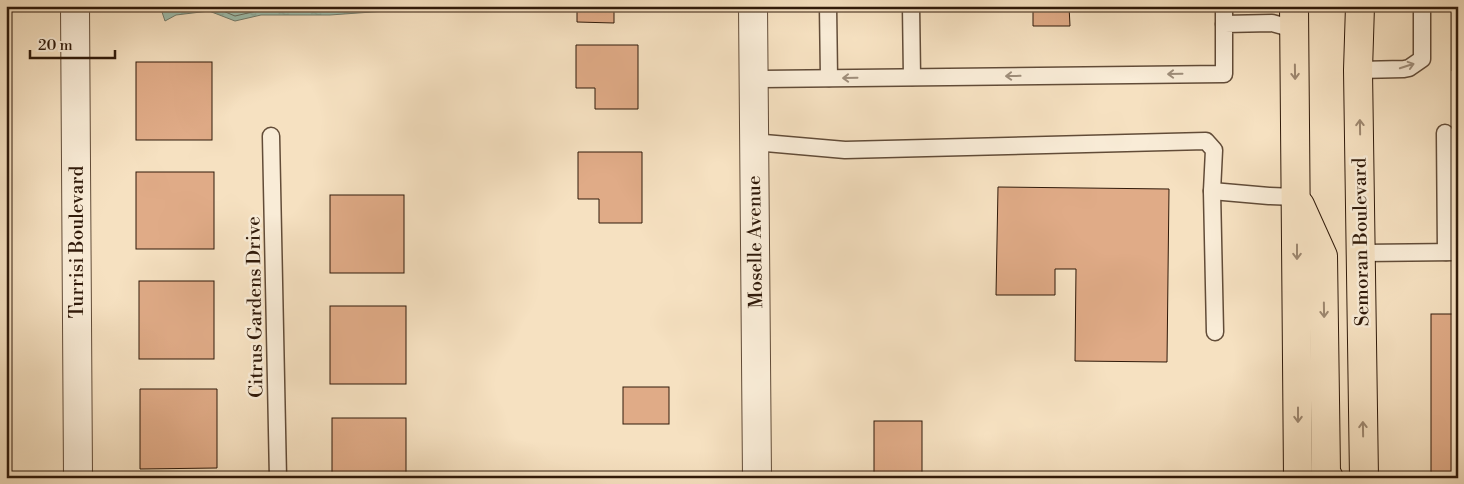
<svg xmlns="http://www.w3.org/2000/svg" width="1464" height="484" font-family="'Libre Bodoni',serif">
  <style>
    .water { fill: url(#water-ripples); stroke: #727c6c }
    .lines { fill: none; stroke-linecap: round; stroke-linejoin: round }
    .shore { stroke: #676c5c; stroke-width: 1 }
    .building { fill: #e0ab87; stroke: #301a0a }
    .lane-casing { stroke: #624c38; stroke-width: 19 }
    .street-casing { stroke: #624c38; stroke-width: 30 }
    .primary-casing { stroke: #301a0a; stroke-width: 30 }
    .lane { stroke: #f9ecd7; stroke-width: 16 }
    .street { stroke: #f9ecd7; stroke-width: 28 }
    .primary { stroke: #f6e1c1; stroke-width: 28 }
    .oneway { stroke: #9f8e7b }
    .oneway2 { stroke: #9d876f }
    .labels { text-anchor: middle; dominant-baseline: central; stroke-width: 5; stroke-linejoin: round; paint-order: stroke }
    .street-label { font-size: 19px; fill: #301a0a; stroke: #f9ecd7 }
  </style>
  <defs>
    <pattern id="water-ripples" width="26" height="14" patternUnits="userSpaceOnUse" patternTransform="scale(1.25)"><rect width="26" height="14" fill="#9ebead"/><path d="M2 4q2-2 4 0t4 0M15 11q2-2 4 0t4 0" fill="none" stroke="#88a394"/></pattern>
  </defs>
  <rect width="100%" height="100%" fill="#f6e1c1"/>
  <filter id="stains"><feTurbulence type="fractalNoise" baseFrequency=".004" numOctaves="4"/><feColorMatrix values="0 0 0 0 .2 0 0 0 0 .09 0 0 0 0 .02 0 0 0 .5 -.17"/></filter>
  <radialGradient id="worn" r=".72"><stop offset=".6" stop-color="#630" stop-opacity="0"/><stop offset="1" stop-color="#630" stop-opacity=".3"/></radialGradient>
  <polygon class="water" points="160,6 402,6 400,10 330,15 261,15 235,21 209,11 176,15 165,21"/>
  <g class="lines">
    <polyline class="shore" points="211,6 235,16 261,10 329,10 387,6"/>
  </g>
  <g class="building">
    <polygon points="577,6 614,6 614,23 577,22"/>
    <polygon points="1033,6 1069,6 1070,26 1033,26"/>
    <polygon points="1452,6 1458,6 1458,70 1452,71"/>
    <polygon points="576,45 638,45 638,109 595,109 595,88 576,88"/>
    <rect x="136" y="62" width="76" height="78"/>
    <polygon points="578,152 642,152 642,223 599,223 599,199 578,199"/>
    <rect x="136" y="172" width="78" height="77"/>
    <polygon points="998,187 1169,189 1167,362 1075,361 1076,269 1055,269 1055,295 996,295"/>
    <rect x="330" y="195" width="74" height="78"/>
    <rect x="139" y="281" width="75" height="78"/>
    <rect x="330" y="306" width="76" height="78"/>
    <rect x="1431" y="314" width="27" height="164"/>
    <rect x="623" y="387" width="46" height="37"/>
    <polygon points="140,389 217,389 217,468 140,469"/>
    <rect x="332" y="418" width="74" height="60"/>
    <rect x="874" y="421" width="48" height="54"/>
  </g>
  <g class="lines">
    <defs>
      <g id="lane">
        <polyline points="828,6 829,78"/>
        <polyline points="911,6 912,77"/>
        <polyline points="1224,6 1224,24"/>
        <polyline points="1358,70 1404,69 1409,68 1422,59 1422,6"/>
        <polyline points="754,79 1224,74 1224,24 1272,23 1294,29"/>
        <polyline points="1445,133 1446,252"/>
        <polyline points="271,136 278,478"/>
        <polyline points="754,142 845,150 1206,141 1214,150 1212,191 1215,332"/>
        <polyline points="1212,191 1269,196 1296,197"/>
        <polyline points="1362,253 1458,252"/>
      </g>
      <g id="street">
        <polyline points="75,6 78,478"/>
        <polyline points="753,6 757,478"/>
      </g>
      <g id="primary">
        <polyline points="1294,6 1298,478"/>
        <polyline points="1360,6 1358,70 1364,478"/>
        <polyline points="1300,205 1323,256 1326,472 1329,478"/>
      </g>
    </defs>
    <use href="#lane" class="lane-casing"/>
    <use href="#street" class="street-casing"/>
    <use href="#primary" class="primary-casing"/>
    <use href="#lane" class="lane"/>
    <use href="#street" class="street"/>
    <use href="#primary" class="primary"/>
  </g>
  <defs><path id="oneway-shaft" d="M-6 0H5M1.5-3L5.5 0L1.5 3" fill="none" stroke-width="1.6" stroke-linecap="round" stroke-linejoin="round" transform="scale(1.25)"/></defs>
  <g class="oneway">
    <use href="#oneway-shaft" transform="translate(1407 66) rotate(-18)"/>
    <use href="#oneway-shaft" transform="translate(1175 74) rotate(179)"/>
    <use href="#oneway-shaft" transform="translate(1013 76) rotate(179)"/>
    <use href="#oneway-shaft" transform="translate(850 78) rotate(179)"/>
  </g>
  <g class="oneway2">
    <use href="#oneway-shaft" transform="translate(1295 72) rotate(89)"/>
    <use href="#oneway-shaft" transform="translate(1360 127) rotate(-91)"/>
    <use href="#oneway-shaft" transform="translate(1297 252) rotate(90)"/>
    <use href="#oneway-shaft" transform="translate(1324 310) rotate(89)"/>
    <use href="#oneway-shaft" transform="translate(1298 415) rotate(90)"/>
    <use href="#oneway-shaft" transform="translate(1363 429) rotate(-91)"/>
  </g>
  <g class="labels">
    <g class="street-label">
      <text transform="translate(77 242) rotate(-90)">Turrisi Boulevard</text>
      <text transform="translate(755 242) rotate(-91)">Moselle Avenue</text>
      <text transform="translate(1361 242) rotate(-91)">Semoran Boulevard</text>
      <text transform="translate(255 307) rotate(-91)">Citrus Gardens Drive</text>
    </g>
  </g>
  <rect width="1464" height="484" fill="none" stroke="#f6e1c1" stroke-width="25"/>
  <rect x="8" y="8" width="1449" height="469" fill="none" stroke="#301a0a" stroke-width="2.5"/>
  <rect x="12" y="12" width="1439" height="459" fill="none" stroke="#301a0a"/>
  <path d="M30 50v8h85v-8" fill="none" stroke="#301a0a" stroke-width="2.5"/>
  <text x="38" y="50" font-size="15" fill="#301a0a" stroke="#f9ecd7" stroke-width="4" paint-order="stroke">20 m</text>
  <rect width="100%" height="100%" filter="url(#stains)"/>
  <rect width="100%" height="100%" fill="url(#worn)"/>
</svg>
